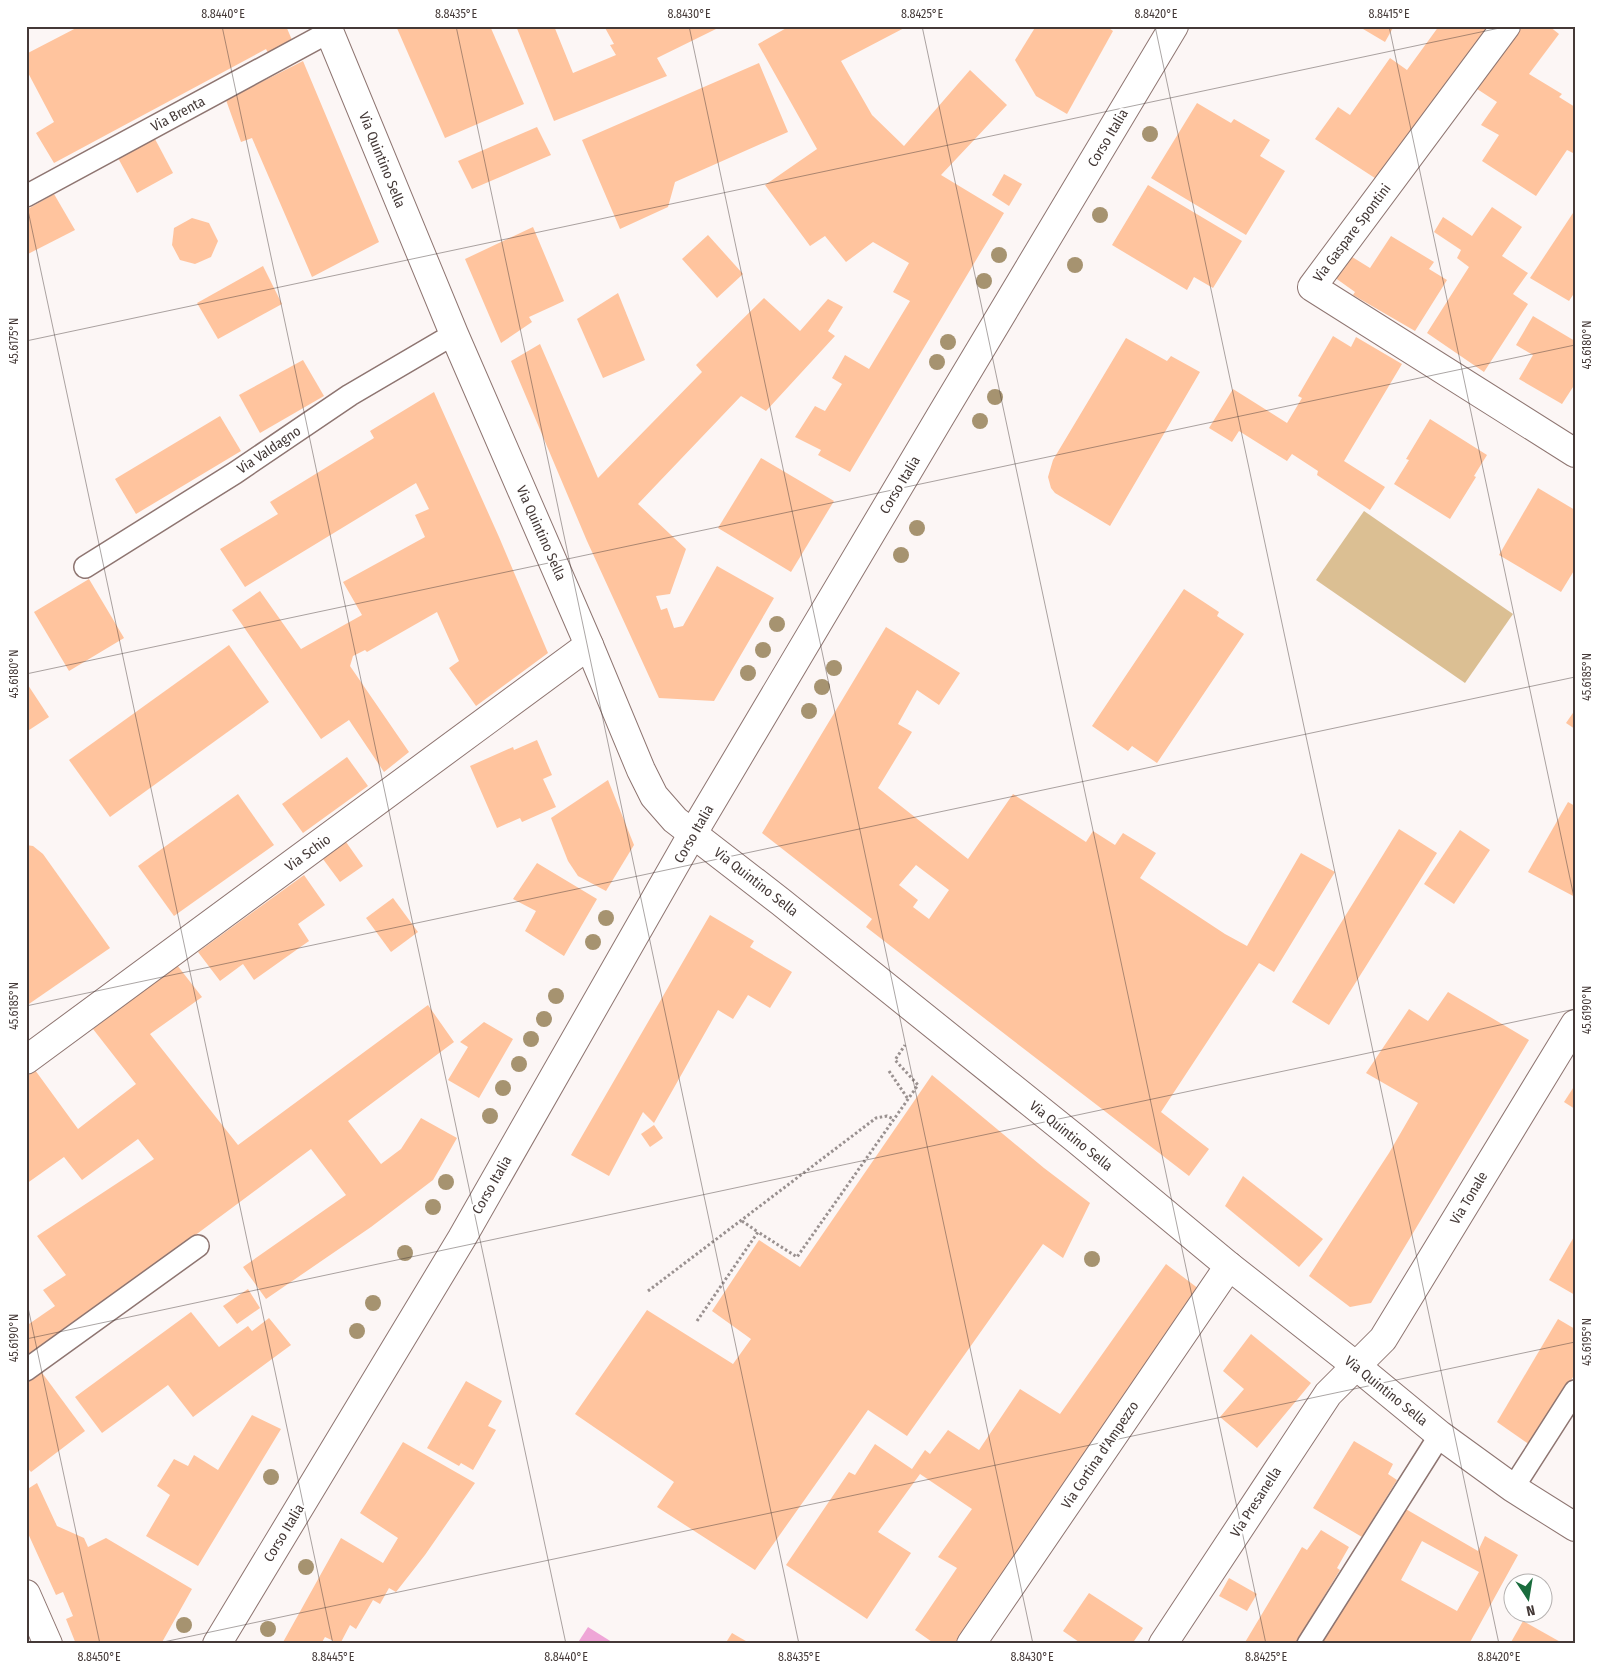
<svg xmlns="http://www.w3.org/2000/svg" width="1601" height="1670" font-family="'Fira Sans Condensed',sans-serif">
  <style>
    .green { fill: #dbbf93 }
    .water { fill: #efa6d7 }
    .building { fill: #ffc49e; fill-rule: evenodd }
    .lines { fill: none; stroke-linecap: round; stroke-linejoin: round }
    .service-casing { stroke: #8e7571; stroke-width: 24 }
    .minor-casing { stroke: #8e7571; stroke-width: 30 }
    .tertiary-casing { stroke: #8e7571; stroke-width: 30 }
    .path { stroke: #9a9190; stroke-width: 3; stroke-dasharray: 2.5 2.5; stroke-linecap: butt }
    .service { stroke: #fff; stroke-width: 21 }
    .minor { stroke: #fff; stroke-width: 28 }
    .tertiary { stroke: #fff; stroke-width: 28 }
    .tree { fill: #a69370 }
    .ticks { fill: none; stroke: #443937; stroke-width: 1; stroke-opacity: 0.45 }
    .labels { text-anchor: middle; dominant-baseline: central; stroke-width: 4.5; stroke-linejoin: round; paint-order: stroke }
    .street-label { font-size: 14px; fill: #443937; stroke: #fff }
    .neatline { fill: none; stroke: #443937; stroke-width: 2 }
    .ticks-label { font-size: 12px; text-anchor: middle; fill: #443937 }
  </style>
  <rect width="100%" height="100%" fill="#fcf6f5"/>
  <polygon class="green" points="1364,511 1513,614 1465,683 1316,580"/>
  <polygon class="water" points="588,1627 615,1644 577,1644"/>
  <g class="building">
    <polygon points="80,26 286,26 292,40 268,53 266,49 54,163 36,133 54,122 26,69 26,54"/>
    <polygon points="396,26 490,26 524,104 445,138"/>
    <polygon points="516,26 554,26 573,73 616,55 610,45 614,44 604,26 715,26 716,29 657,58 667,76 554,121"/>
    <polygon points="790,26 908,26 841,61 872,115 904,146 970,70 1007,105 941,175 1004,213 850,472 818,455 821,450 795,437 815,406 825,411 842,384 832,378 845,355 869,369 910,301 893,292 909,263 873,242 846,262 825,236 810,246 765,185 817,149 758,44"/>
    <polygon points="1036,26 1106,26 1113,31 1067,114 1036,96 1015,60"/>
    <polygon points="1358,26 1394,26 1385,42"/>
    <polygon points="1439,26 1493,26 1381,182 1315,139 1338,107 1350,115 1390,58 1407,70"/>
    <polygon points="1519,26 1549,26 1559,34 1529,74 1562,94 1559,97 1575,107 1575,154 1567,150 1536,196 1482,161 1499,135 1481,125 1497,102 1474,87"/>
    <polygon points="303,61 379,242 312,277 252,138 241,142 226,100"/>
    <polygon points="759,63 788,132 675,182 668,207 620,229 582,140"/>
    <polygon points="1197,103 1231,123 1234,119 1270,140 1260,156 1285,171 1246,235 1151,178"/>
    <polygon points="537,127 551,155 472,189 458,161"/>
    <polygon points="155,139 173,173 137,193 118,158"/>
    <polygon points="1004,174 1022,184 1009,206 992,195"/>
    <polygon points="1148,185 1242,241 1213,288 1194,277 1187,290 1112,245"/>
    <polygon points="54,194 75,230 26,255 26,210"/>
    <polygon points="1492,207 1522,227 1502,256 1528,273 1513,294 1528,304 1484,372 1427,333 1469,267 1457,258 1461,250 1434,232 1443,217 1472,236"/>
    <polygon points="1575,210 1575,292 1569,301 1530,278"/>
    <polygon points="192,218 209,223 218,241 211,257 195,264 180,260 172,245 174,228"/>
    <polygon points="533,227 564,301 529,317 532,322 501,343 465,259"/>
    <polygon points="708,235 743,274 717,298 682,259"/>
    <polygon points="1391,236 1434,262 1429,269 1447,280 1415,331 1353,295 1355,292 1334,277 1349,255 1370,268"/>
    <polygon points="263,266 282,304 218,339 197,303"/>
    <polygon points="618,293 645,360 603,378 577,319"/>
    <polygon points="764,298 800,331 828,299 843,307 828,331 835,336 766,411 741,396 638,504 686,549 670,594 656,596 661,610 667,608 674,628 683,626 717,566 774,598 714,701 659,698 587,541 511,361 540,344 598,478 702,372 696,365"/>
    <polygon points="1533,316 1575,341 1575,384 1562,404 1519,379 1533,355 1516,345"/>
    <polygon points="1333,336 1351,347 1356,337 1402,364 1344,461 1385,487 1370,510 1317,475 1318,471 1292,454 1287,461 1239,431 1232,442 1209,428 1233,389 1287,423 1302,398 1298,396"/>
    <polygon points="1126,338 1167,361 1171,356 1200,372 1110,526 1055,493 1051,488 1048,477 1053,460"/>
    <polygon points="303,360 324,396 260,433 239,395"/>
    <polygon points="434,392 499,537 548,653 476,706 449,668 459,661 437,612 367,652 365,650 353,656 350,666 409,752 384,772 349,720 321,739 232,610 260,591 301,649 362,615 343,582 425,537 415,515 429,509 416,483 245,587 220,549 278,514 270,502 374,438 370,431"/>
    <polygon points="220,416 241,451 136,514 115,479"/>
    <polygon points="1430,419 1487,455 1474,476 1476,477 1450,519 1394,484 1409,460 1406,459"/>
    <polygon points="761,458 834,501 791,572 718,528"/>
    <polygon points="1538,488 1575,510 1575,569 1561,592 1499,555"/>
    <polygon points="89,579 124,638 69,671 34,612"/>
    <polygon points="1184,589 1219,612 1217,616 1244,634 1157,763 1132,746 1128,751 1092,726"/>
    <path d="M886,627L960,673L939,705L917,690L898,724L912,732L878,788L968,859L1013,794L1086,842L1093,831L1115,845L1123,833L1156,853L1140,878L1225,934L1247,946L1301,853L1335,872L1274,972L1259,963L1161,1112L1209,1149L1189,1176L866,927L872,919L762,833ZM916,865L949,890L929,919L913,907L918,900L899,885Z"/>
    <polygon points="229,645 269,702 110,817 69,760"/>
    <polygon points="26,682 49,717 26,732"/>
    <polygon points="1575,710 1575,729 1566,723"/>
    <polygon points="537,740 552,775 543,779 556,807 522,822 520,818 497,828 470,766 513,747 514,750"/>
    <polygon points="347,757 368,786 303,833 282,804"/>
    <polygon points="608,780 634,845 606,891 578,876 568,861 551,818"/>
    <polygon points="238,794 274,845 174,916 138,866"/>
    <polygon points="1568,802 1575,806 1575,897 1528,872"/>
    <polygon points="1399,829 1437,853 1329,1025 1292,1002"/>
    <polygon points="1460,830 1490,850 1454,904 1424,884"/>
    <polygon points="346,842 363,866 340,882 323,859"/>
    <polygon points="26,845 33,846 43,854 110,948 26,1006"/>
    <polygon points="537,863 597,899 564,956 525,931 536,911 513,899"/>
    <polygon points="304,875 325,905 298,924 309,941 254,980 243,964 220,981 198,952"/>
    <polygon points="393,898 418,932 391,952 366,918"/>
    <polygon points="710,915 754,941 750,947 792,972 770,1008 748,995 733,1019 718,1010 654,1123 643,1112 609,1176 571,1155"/>
    <polygon points="177,965 202,997 150,1034 238,1145 428,1005 454,1042 348,1121 381,1164 401,1149 421,1118 457,1138 433,1180 371,1227 266,1299 243,1267 346,1195 311,1149 26,1361 26,1326 55,1306 43,1290 66,1275 37,1236 154,1159 138,1139 82,1180 64,1157 26,1184 26,1077 35,1070 78,1129 136,1084 93,1029"/>
    <polygon points="1448,992 1529,1040 1371,1303 1350,1307 1309,1276 1389,1153 1418,1103 1366,1073 1409,1009 1428,1021"/>
    <polygon points="484,1022 513,1039 479,1098 448,1080 468,1047 460,1042"/>
    <polygon points="932,1075 1044,1168 1090,1203 1063,1258 1043,1244 907,1436 868,1410 755,1570 657,1507 674,1482 575,1414 647,1310 733,1364 751,1339 712,1311 759,1240 800,1267"/>
    <polygon points="1575,1085 1575,1109 1564,1102"/>
    <polygon points="654,1125 663,1138 650,1147 641,1134"/>
    <polygon points="1243,1176 1323,1239 1299,1267 1225,1206"/>
    <polygon points="1575,1235 1575,1295 1549,1280"/>
    <polygon points="1166,1264 1199,1289 959,1644 935,1644 915,1630 957,1568 938,1557 972,1509 920,1474 878,1532 911,1553 867,1619 786,1565 849,1472 855,1475 875,1444 912,1469 925,1450 930,1454 948,1430 979,1450 1020,1389 1060,1414"/>
    <polygon points="248,1289 260,1308 237,1324 223,1306"/>
    <polygon points="191,1312 219,1347 248,1326 252,1331 269,1318 291,1345 193,1417 168,1385 102,1433 75,1397"/>
    <polygon points="1558,1319 1575,1329 1575,1374 1530,1445 1497,1422"/>
    <polygon points="1251,1334 1311,1383 1257,1448 1220,1417 1244,1389 1223,1371"/>
    <polygon points="40,1370 85,1431 31,1472 26,1466 26,1380"/>
    <polygon points="466,1381 502,1401 488,1426 496,1430 473,1470 461,1463 459,1466 427,1448"/>
    <polygon points="252,1415 281,1429 198,1566 146,1536 170,1495 157,1486 174,1459 188,1466 194,1455 218,1470"/>
    <polygon points="1354,1441 1393,1464 1388,1474 1397,1480 1362,1537 1313,1508"/>
    <polygon points="403,1442 475,1483 425,1555 396,1592 389,1588 380,1604 373,1600 356,1629 350,1625 340,1644 325,1637 321,1644 282,1644 341,1538 383,1563 398,1538 360,1513"/>
    <polygon points="37,1483 57,1526 84,1538 88,1547 106,1538 192,1589 161,1644 76,1644 66,1619 73,1616 63,1592 56,1595 26,1529 26,1490"/>
    <path d="M1404,1508L1478,1551L1485,1536L1518,1555L1469,1644H1322L1321,1642ZM1422,1541L1479,1572L1457,1611L1401,1580Z"/>
    <polygon points="1321,1530 1349,1547 1337,1568 1340,1570 1295,1644 1244,1644 1302,1547 1307,1550"/>
    <polygon points="1229,1578 1257,1594 1247,1611 1219,1596"/>
    <polygon points="1089,1593 1143,1628 1132,1644 1078,1644 1079,1642 1063,1631"/>
    <polygon points="1523,1621 1564,1644 1510,1644"/>
    <polygon points="732,1633 751,1644 725,1644"/>
  </g>
  <g class="lines">
    <defs>
      <g id="service">
        <polyline points="26,196 329,32"/>
        <polyline points="85,567 235,473 350,395 454,334"/>
        <polyline points="26,1370 198,1246"/>
        <polyline points="1513,1488 1575,1391"/>
        <polyline points="1308,1644 1440,1435"/>
      </g>
      <g id="minor">
        <polyline points="1506,26 1312,287 1575,453"/>
        <polyline points="26,1060 589,645"/>
        <polyline points="26,1594 48,1644"/>
        <polyline points="971,1644 1229,1266"/>
        <polyline points="1163,1644 1328,1394 1383,1339 1575,1024"/>
      </g>
      <g id="tertiary">
        <polyline points="327,26 454,334 589,645 641,770 654,796 675,820 781,902 1076,1139 1229,1266 1355,1365 1440,1435 1513,1488 1575,1527"/>
        <polyline points="217,1644 462,1238 693,833 940,417 1174,26"/>
      </g>
    </defs>
    <use href="#service" class="service-casing"/>
    <use href="#minor" class="minor-casing"/>
    <use href="#tertiary" class="tertiary-casing"/>
    <g class="path">
      <polyline points="889,1071 908,1099"/>
      <polyline points="742,1221 758,1232"/>
      <polyline points="648,1291 876,1118 887,1116 894,1119"/>
      <polyline points="697,1321 758,1232 797,1257 918,1085 895,1060 905,1045"/>
    </g>
    <use href="#service" class="service"/>
    <use href="#minor" class="minor"/>
    <use href="#tertiary" class="tertiary"/>
  </g>
  <g class="tree">
    <circle cx="1150" cy="134" r="8"/>
    <circle cx="1100" cy="215" r="8"/>
    <circle cx="999" cy="255" r="8"/>
    <circle cx="1075" cy="265" r="8"/>
    <circle cx="984" cy="281" r="8"/>
    <circle cx="948" cy="342" r="8"/>
    <circle cx="937" cy="362" r="8"/>
    <circle cx="995" cy="397" r="8"/>
    <circle cx="980" cy="421" r="8"/>
    <circle cx="917" cy="528" r="8"/>
    <circle cx="901" cy="555" r="8"/>
    <circle cx="777" cy="624" r="8"/>
    <circle cx="763" cy="650" r="8"/>
    <circle cx="834" cy="668" r="8"/>
    <circle cx="748" cy="673" r="8"/>
    <circle cx="822" cy="687" r="8"/>
    <circle cx="809" cy="711" r="8"/>
    <circle cx="606" cy="918" r="8"/>
    <circle cx="593" cy="942" r="8"/>
    <circle cx="556" cy="996" r="8"/>
    <circle cx="544" cy="1019" r="8"/>
    <circle cx="531" cy="1039" r="8"/>
    <circle cx="519" cy="1064" r="8"/>
    <circle cx="503" cy="1088" r="8"/>
    <circle cx="490" cy="1116" r="8"/>
    <circle cx="446" cy="1182" r="8"/>
    <circle cx="433" cy="1207" r="8"/>
    <circle cx="405" cy="1253" r="8"/>
    <circle cx="1092" cy="1259" r="8"/>
    <circle cx="373" cy="1303" r="8"/>
    <circle cx="357" cy="1331" r="8"/>
    <circle cx="271" cy="1477" r="8"/>
    <circle cx="306" cy="1567" r="8"/>
    <circle cx="184" cy="1625" r="8"/>
    <circle cx="268" cy="1629" r="8"/>
  </g>
  <path class="ticks" d="M222,26L566,1644M456,26L799,1644M689,26L1033,1644M922,26L1266,1644M1155,26L1499,1644M1389,26L1575,902M26,201L333,1644M26,341L1509,26M26,674L1575,345M26,1006L1575,677M26,1298L100,1644M26,1339L1575,1009M154,1644L1575,1342"/>
  <g class="labels">
    <g class="street-label">
      <text transform="translate(178 114) rotate(-28)">Via Brenta</text>
      <text transform="translate(1108 138) rotate(-59)">Corso Italia</text>
      <text transform="translate(382 160) rotate(68)">Via Quintino Sella</text>
      <text transform="translate(1352 233) rotate(-53)">Via Gaspare Spontini</text>
      <text transform="translate(269 450) rotate(-34)">Via Valdagno</text>
      <text transform="translate(900 485) rotate(-59)">Corso Italia</text>
      <text transform="translate(541 533) rotate(66)">Via Quintino Sella</text>
      <text transform="translate(694 834) rotate(-60)">Corso Italia</text>
      <text transform="translate(308 853) rotate(-36)">Via Schio</text>
      <text transform="translate(756 882) rotate(38)">Via Quintino Sella</text>
      <text transform="translate(1071 1136) rotate(39)">Via Quintino Sella</text>
      <text transform="translate(492 1185) rotate(-60)">Corso Italia</text>
      <text transform="translate(1469 1198) rotate(-59)">Via Tonale</text>
      <text transform="translate(1386 1391) rotate(39)">Via Quintino Sella</text>
      <text transform="translate(1100 1455) rotate(-56)">Via Cortina d'Ampezzo</text>
      <text transform="translate(1256 1502) rotate(-57)">Via Presanella</text>
      <text transform="translate(284 1533) rotate(-59)">Corso Italia</text>
    </g>
  </g>
  <rect width="1601" height="1670" fill="none" stroke="#ffffff" stroke-width="55"/>
  <g transform="translate(1528 1598) rotate(168)"><circle r="24" fill="#ffffff" stroke="#b4b0af"/>
  <path d="M0-4L9 19L0 12L-9 19Z" fill="#1a6c3d"/>
  <text y="-8" font-size="14" font-weight="bold" text-anchor="middle" fill="#443937">N</text>
  </g>
  <rect x="28" y="28" width="1546" height="1614" class="neatline"/>
  <g class="ticks-label">
    <text x="223" y="18">8.8440°E</text>
    <text x="456" y="18">8.8435°E</text>
    <text x="689" y="18">8.8430°E</text>
    <text x="922" y="18">8.8425°E</text>
    <text x="1156" y="18">8.8420°E</text>
    <text x="1389" y="18">8.8415°E</text>
    <text transform="translate(14 341) rotate(-90)" y="4">45.6175°N</text>
    <text transform="translate(1587 345) rotate(-90)" y="4">45.6180°N</text>
    <text transform="translate(14 674) rotate(-90)" y="4">45.6180°N</text>
    <text transform="translate(1587 677) rotate(-90)" y="4">45.6185°N</text>
    <text transform="translate(14 1006) rotate(-90)" y="4">45.6185°N</text>
    <text transform="translate(1587 1010) rotate(-90)" y="4">45.6190°N</text>
    <text transform="translate(14 1338) rotate(-90)" y="4">45.6190°N</text>
    <text transform="translate(1587 1342) rotate(-90)" y="4">45.6195°N</text>
    <text x="99" y="1661">8.8450°E</text>
    <text x="333" y="1661">8.8445°E</text>
    <text x="566" y="1661">8.8440°E</text>
    <text x="799" y="1661">8.8435°E</text>
    <text x="1032" y="1661">8.8430°E</text>
    <text x="1266" y="1661">8.8425°E</text>
    <text x="1499" y="1661">8.8420°E</text>
  </g>
</svg>
